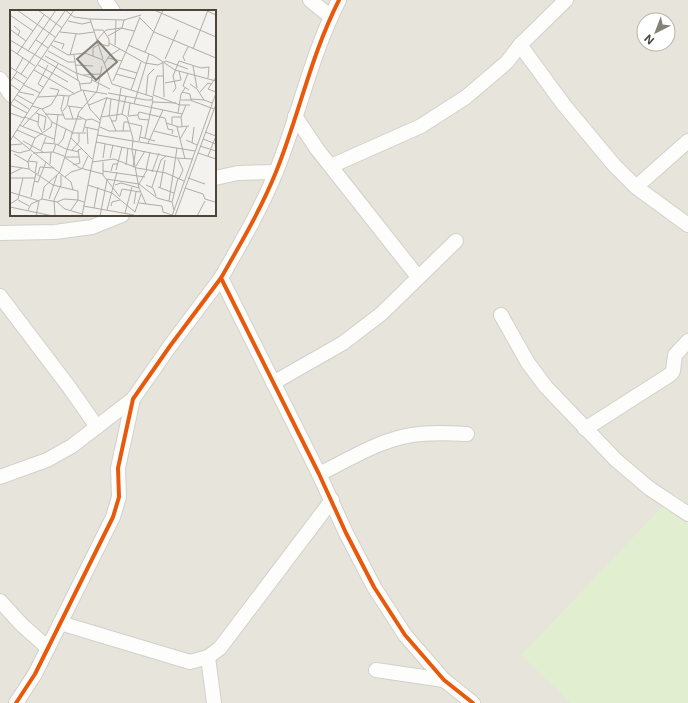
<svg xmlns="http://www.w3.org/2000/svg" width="688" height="703" font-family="Inter,sans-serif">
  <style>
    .residential { fill: #e7e4dc; fill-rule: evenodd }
    .green { fill: #e1eecf }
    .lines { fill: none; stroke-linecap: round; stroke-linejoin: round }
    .minor-casing { stroke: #d2d0cb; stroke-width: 16 }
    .minor { stroke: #fdfdfc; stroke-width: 14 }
    .cycleway-casing { stroke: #fff; stroke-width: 6 }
    .cycleway { stroke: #e8590c; stroke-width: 4 }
    .inset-road { fill: none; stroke: #b0aca6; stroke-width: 1 }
    .view { fill: #868178; fill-opacity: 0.15; stroke: #868178; stroke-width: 2 }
    .inset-edge { fill: none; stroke: #4b4439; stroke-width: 2 }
  </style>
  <rect width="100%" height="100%" fill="#f4f2ee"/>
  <path class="residential" d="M0,0H688V703H0ZM11,11H215V215H11ZM644,20H668V44H644Z"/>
  <polygon class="green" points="675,493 688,505 688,702 687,703 570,703 521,655"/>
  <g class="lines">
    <defs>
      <g id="minor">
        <polyline points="105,0 113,11"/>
        <polyline points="310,0 331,17"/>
        <path d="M339,0C311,55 299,115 276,172C261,209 241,243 221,278L319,474L346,533L374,587L405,635L444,680L473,703"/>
        <polyline points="520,45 564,105 614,165 636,187 688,225"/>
        <polyline points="0,79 11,95"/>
        <polyline points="295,116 317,149 418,277"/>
        <polyline points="331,166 421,126 466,97 507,62 520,45 566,0"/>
        <polyline points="215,178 238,173 276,172"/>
        <polyline points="636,187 688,141"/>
        <polyline points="0,233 55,232 92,227 122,215"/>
        <polyline points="0,296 69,387 97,427"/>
        <polyline points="501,315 528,363 546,387 616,460 649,488 688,514"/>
        <polyline points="273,383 343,343 381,314 456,241"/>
        <polyline points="585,429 671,374 673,371 675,355 688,341"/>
        <path d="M319,474C348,460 379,440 412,435C430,432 448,433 467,434"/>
        <polyline points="0,477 47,460 72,446 133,399"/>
        <polyline points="0,601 22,625 48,648"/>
        <polyline points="60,623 190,662 208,657 220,648 332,500"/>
        <polyline points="208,657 214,703"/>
        <polyline points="376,670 444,680"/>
        <polyline points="16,703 35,674 113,517 119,497 118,468 133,399 170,346 221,278"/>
      </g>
    </defs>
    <use href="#minor" class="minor-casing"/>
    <use href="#minor" class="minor"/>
    <defs>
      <g id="cycleway">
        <path d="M339,0C311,55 299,115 276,172C261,209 241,243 221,278L319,474L346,533L374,587L405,635L444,680L473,703"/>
        <polyline points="16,703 35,674 113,517 119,497 118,468 133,399 170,346 221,278"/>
      </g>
    </defs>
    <use href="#cycleway" class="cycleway-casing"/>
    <use href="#cycleway" class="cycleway"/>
  </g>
  <g transform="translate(10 10)">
    <rect width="206" height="206" fill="#f4f2ee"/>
    <path class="inset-road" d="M7,0L45,27M28,0L52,18M55,0L64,7L79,9L114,10L131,5M144,0L206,27M195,0L206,5M0,5L23,21M130,8L144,22L206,48M80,9L93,49M58,11L72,14L81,12M4,16L10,21L8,25M111,18L124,21M1,20L16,31M84,20H93L99,29V36L88,34M50,22L69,24L84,22M98,26L112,18L114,10M0,30L69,71L71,80M26,30L38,38M87,30L96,20L111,18M121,30L130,7M44,31L54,34L52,39M99,33L135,53L148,55L156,51L178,59M41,35L58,45L75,43L93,50L102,74M105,35L106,10M118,35L144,46L165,60L206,71M0,39L25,56M183,39L198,0M18,41L46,0M38,41L58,52H65M135,42L153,0M7,44L34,5M60,45L66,24M64,45L68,71M35,46L66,63L82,68M83,46V38L88,35M98,48L112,51M155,49L168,20M175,51L173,47L178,37M153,53L154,87M94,54L99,46L110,39M28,55L58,72M65,55L83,56M183,56L187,78M0,57L17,68M109,58L127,63M6,60L13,48M24,60L65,84M178,63L173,76L179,80M11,64L55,1M106,64L125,69M73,65L90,64M154,66H147L143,85L170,95H180M3,67L14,74M206,67L198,79L206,82M82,70L100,79M103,71L121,30M0,72L7,62M155,73L171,70L169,61M0,74L10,81M69,74L81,73L83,63M102,74L143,87M180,74L187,79L194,90L202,93M14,75L30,83M33,77L28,74L38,55M73,80L80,99L90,110M121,80L131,52M87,81L92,56M9,82L24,85M163,82L166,78L163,66L169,51L191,58L199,57L198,68M172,82L180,84L181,90M190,82L198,73L201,74M98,83L136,90H142L143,87M7,85L23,94M47,85L59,86L72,80L97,84M136,85L138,65L144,59M54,86L51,99L55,109H72M28,87L47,86M97,88L172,104M4,89L19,99M181,89L194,90M171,90H180L204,99M143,92L166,93M0,94L17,103M124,94L139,44M0,95L64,0M79,95L96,88M22,96L32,99L42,112L62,122M58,96L73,98M59,96L63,109M32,99L41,95L47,85L49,80L40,78M53,101L57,96L59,86M0,103L14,108M26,103L36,107L34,120M168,103L171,84L175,78M29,104L28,115L32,122M35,104L54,105M112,104L116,86M128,105L129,109L139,110M68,106L76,110L82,109L90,113M118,106L128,105L129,102L155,108L158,119L163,120L162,124M118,106L120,93M14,107L28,112M91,107L97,87M99,107L101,89M100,107L106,121M101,111H106L111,78M119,113L132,116L129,131M156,113L169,117L179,116M162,114V107H171M9,115L44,129M172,116L171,107L176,95M12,117L30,98M75,117L88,120M90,117L99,121H120M167,117L175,149M77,118L78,134M7,120L25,128M113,121L114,112H119M144,121L168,127M73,122L76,110M195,122L206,126L198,146M61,123H76M87,125L123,131M3,126L61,172L63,180M130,127L145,131M61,128L82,149M135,128L143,90M170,129L177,117M193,129L206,134M176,130L187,135M0,131L48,54M13,131L33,142M123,131L185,141M86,132L166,148L183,149M34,133L46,134L56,139M44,133L48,105M138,133L153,100M182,133L184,117M46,134L43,142L54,146M0,135L12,134M48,135L53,129L56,119M190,136L206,141M56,139L69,142M0,140L9,143L20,140L25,128L41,117L42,112M31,140L36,127M62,140L69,132V123M23,143L43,142M188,143L206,149M4,144L18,152M54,147L70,158L93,164M55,147H69M93,148L95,134M100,148L103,135M168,149L173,160L169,169M18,151L27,152L25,163M82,152L104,149L127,158L156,163L174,171M93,152V165L110,187M40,154L41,142M63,155L70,153L68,140L71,139M116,155L118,138M0,156L19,159L43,175L68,181V190L74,192M126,156L135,141M123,157L126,139M19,159L18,151L22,144M72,159L78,146M106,160L112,137M136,160L140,142M93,161L135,167M101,161L103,154H108M142,162L149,143M0,164L12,158M28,164L30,157L44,158M55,167L61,162L71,159M0,168H25M178,168L195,174M96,169L129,174L137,160M24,171L28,172L36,152M129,174L147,188L162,192M78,175L102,183L125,202M105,175L111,173L129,178M136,175L143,178L146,186M142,177L151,150L156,146M148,177L164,183M150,178L155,150M175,178L193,184L195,189L205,192M0,182L29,191L26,206M110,186L112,179L130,182M21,187L26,163M32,189L34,177L50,162L69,102L87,81M39,189L47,165M8,190L19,196M159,191L167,138M47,192L55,199L72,204M129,193L152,196M0,194L8,189L13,168M124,194L126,182M73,196L124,205M101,196L102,192L110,190M152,196L153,202L162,205M0,197L43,206M84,198L88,177M18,200L21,194L32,189L47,192L54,189L68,190M61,200L68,190M97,200L107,162M164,200L162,192L168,168M125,202L131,184M115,203L122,177M45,206L44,190L51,175V165M72,206L91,107L112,104L117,107L123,129L122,140L129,178L136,194M90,206L97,170M162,206L206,83M165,206L206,94M187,206L195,191"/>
    <path class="view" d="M88,31L107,52L86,70L67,49Z"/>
    <rect width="206" height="206" class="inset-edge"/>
  </g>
  <g transform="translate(656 32) rotate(222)"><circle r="19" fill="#ffffff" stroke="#b7b4b0"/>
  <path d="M0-3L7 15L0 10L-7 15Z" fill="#868178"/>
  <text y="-6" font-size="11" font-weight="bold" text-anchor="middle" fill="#4b4439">N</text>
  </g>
</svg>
